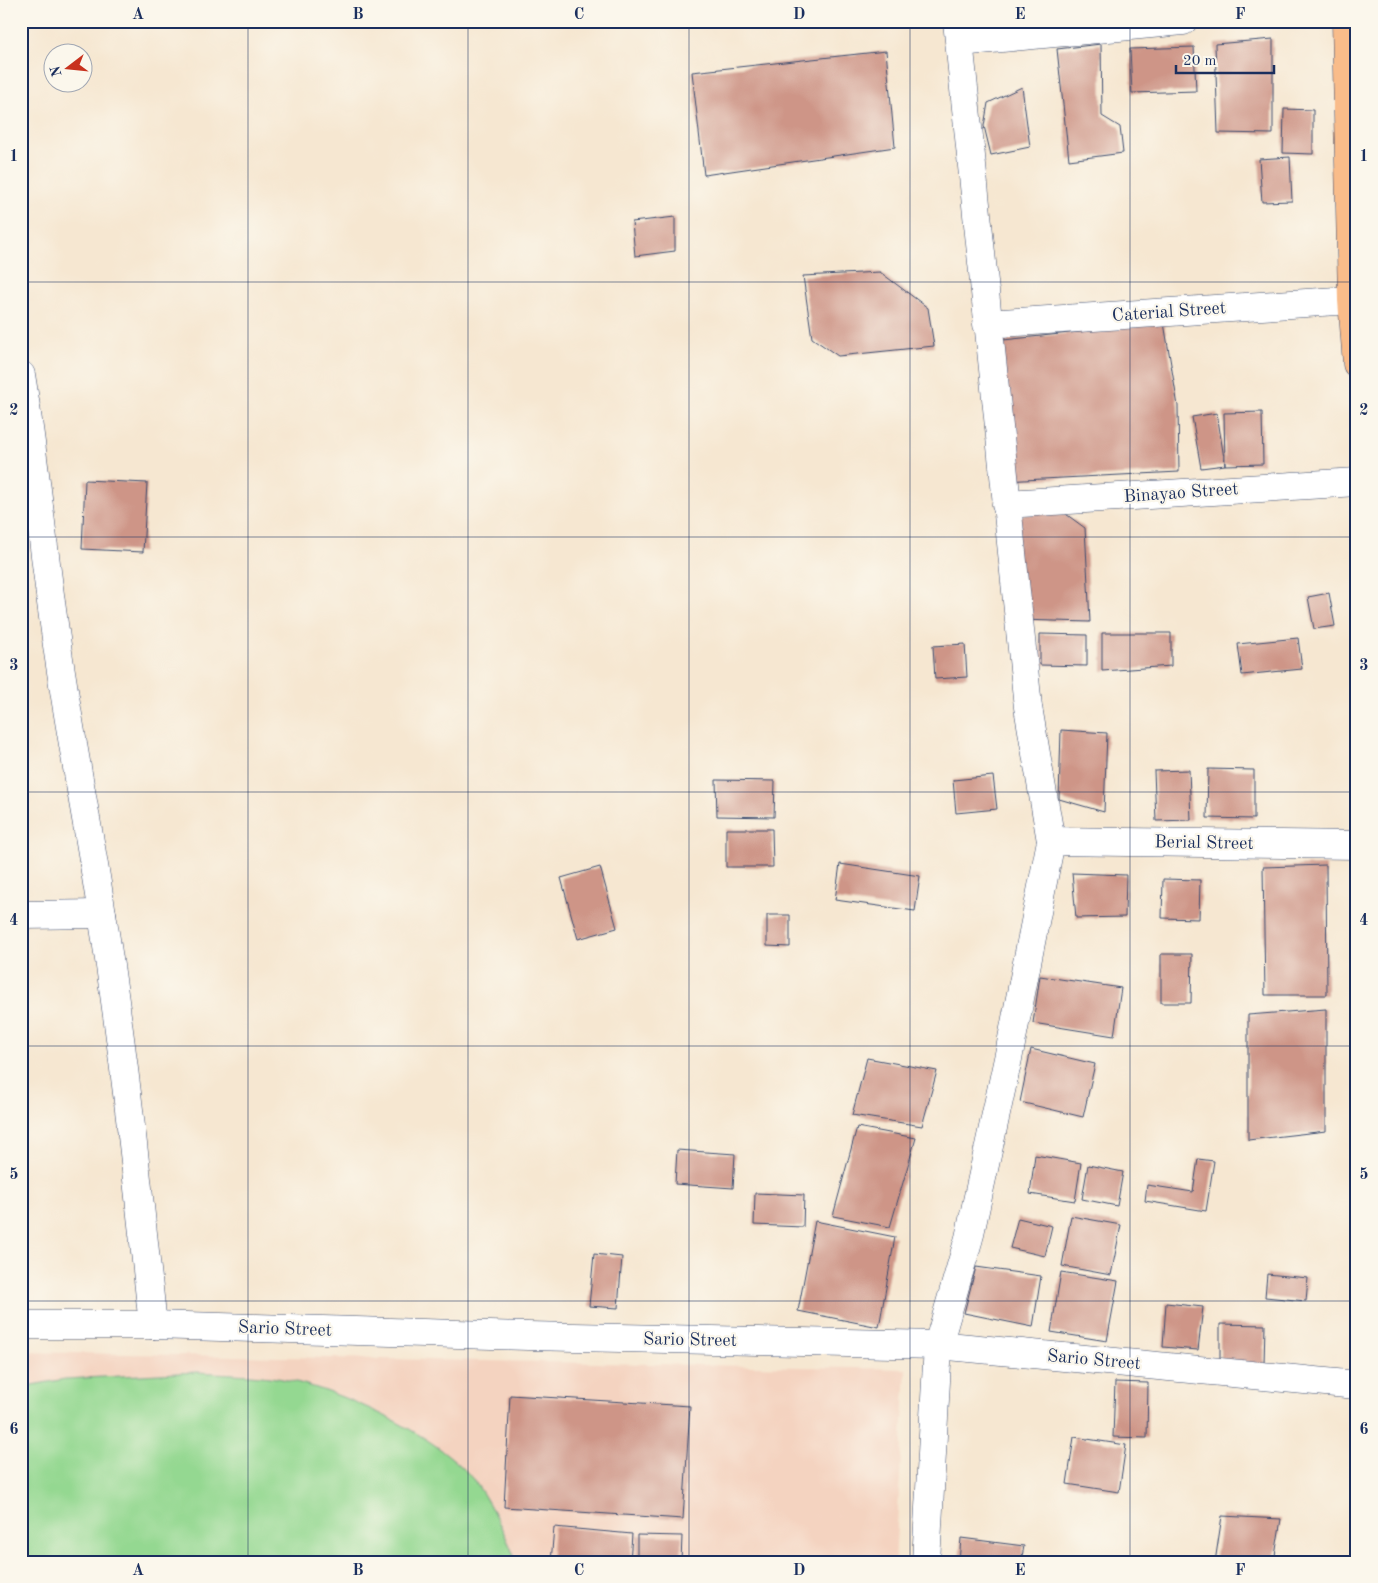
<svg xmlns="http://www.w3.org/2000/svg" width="1378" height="1583" font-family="'Old Standard TT',serif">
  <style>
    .built { fill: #f4d3c0 }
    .green { fill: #94d891; stroke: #588478 }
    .building { fill: #ce9587 }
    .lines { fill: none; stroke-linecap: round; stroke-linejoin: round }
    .minor-casing { stroke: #3c4b6f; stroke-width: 29 }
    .highway-casing { stroke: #3c4b6f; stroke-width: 29 }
    .minor { stroke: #fff; stroke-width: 28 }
    .highway { stroke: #f9bc8a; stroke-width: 28 }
    .grid { fill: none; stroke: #1b2f5e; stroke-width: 1; stroke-opacity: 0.55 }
    .labels { text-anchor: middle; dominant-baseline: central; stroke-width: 4.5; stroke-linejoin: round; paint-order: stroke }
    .street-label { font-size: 18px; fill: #1b2f5e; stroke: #fbf7ec }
    .neatline { fill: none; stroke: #1b2f5e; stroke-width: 2 }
    .grid-label { font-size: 16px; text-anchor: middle; font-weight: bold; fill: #1b2f5e }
  </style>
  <rect width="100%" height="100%" fill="#fbf7ec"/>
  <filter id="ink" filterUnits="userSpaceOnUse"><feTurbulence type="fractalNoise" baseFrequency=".02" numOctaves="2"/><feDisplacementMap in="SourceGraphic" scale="10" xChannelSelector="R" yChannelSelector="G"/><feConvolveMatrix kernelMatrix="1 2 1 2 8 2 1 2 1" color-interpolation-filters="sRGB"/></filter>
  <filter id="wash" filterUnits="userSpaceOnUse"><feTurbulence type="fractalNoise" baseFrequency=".0096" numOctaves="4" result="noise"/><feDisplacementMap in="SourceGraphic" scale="20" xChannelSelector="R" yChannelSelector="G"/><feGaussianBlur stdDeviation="1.12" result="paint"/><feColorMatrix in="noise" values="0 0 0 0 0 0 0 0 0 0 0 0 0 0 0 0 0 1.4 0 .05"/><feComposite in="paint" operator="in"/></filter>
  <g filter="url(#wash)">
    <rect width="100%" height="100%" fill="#f6e7d1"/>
    <polygon class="built" points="21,1352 906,1369 895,1562 21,1562"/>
    <path class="green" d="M197,1372C224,1374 251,1374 277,1378C333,1387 436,1433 472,1478C486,1495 509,1540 516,1562H21V1387L65,1379Z"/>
    <g id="blocks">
      <g class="building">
        <polygon points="1273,39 1273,134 1218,133 1215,44"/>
        <polygon points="1101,44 1102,116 1120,127 1123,153 1069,160 1057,49"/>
        <polygon points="1194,47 1196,91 1132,93 1130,49"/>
        <polygon points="886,51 895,147 704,175 692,72"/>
        <polygon points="1022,87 1030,147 991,155 984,126 988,103"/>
        <polygon points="1284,109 1313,110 1313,154 1283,153"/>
        <polygon points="1290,157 1292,201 1262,202 1259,159"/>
        <polygon points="675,217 675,251 635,256 632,222"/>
        <polygon points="880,272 928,308 934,346 838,356 812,338 803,276"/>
        <polygon points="1164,323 1178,406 1179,472 1004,481 994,341"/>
        <polygon points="1262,412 1263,464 1225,465 1201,468 1192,417 1217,413 1225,465 1224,413"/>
        <polygon points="85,480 147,483 143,552 82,549"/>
        <polygon points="1059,509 1085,528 1090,622 1019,620 1014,516"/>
        <polygon points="1329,593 1335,626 1314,629 1308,597"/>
        <polygon points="1102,633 1171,633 1171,666 1102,671"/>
        <polygon points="1040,634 1087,635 1087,666 1040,665"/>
        <polygon points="1298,638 1302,669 1242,675 1238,644"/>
        <polygon points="965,644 967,677 935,679 933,646"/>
        <polygon points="1061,730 1107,733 1104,812 1059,799"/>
        <polygon points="1208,769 1254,770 1254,819 1207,818"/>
        <polygon points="1189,770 1191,820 1156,821 1154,771"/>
        <polygon points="993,776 997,809 956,813 953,780"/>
        <polygon points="716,780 775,781 774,817 717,816"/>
        <polygon points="726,829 772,829 773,867 726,867"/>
        <polygon points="840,864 920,876 915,911 835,900"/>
        <polygon points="1326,865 1327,995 1265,995 1263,867"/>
        <polygon points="600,867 617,928 578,939 561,878"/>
        <polygon points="1072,873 1126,875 1125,917 1076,918"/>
        <polygon points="1163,879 1200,880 1199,919 1162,918"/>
        <polygon points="767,915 790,915 790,947 767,946"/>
        <polygon points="1161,954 1192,954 1191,1003 1161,1003"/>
        <polygon points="1040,976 1121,988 1114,1036 1033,1023"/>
        <polygon points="1326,1009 1326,1131 1248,1140 1248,1015"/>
        <polygon points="1031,1049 1095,1064 1083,1117 1020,1102"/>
        <polygon points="867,1058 937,1071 922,1126 852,1115"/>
        <polygon points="857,1127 916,1138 890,1227 833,1216"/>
        <polygon points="677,1150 735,1154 733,1188 675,1184"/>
        <polygon points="1035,1155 1081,1163 1075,1201 1030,1194"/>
        <polygon points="1198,1159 1214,1161 1206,1211 1145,1201 1147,1185 1193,1192"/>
        <polygon points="1088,1165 1123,1172 1117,1206 1082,1199"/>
        <polygon points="755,1193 804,1195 803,1227 754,1225"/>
        <polygon points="1071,1216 1121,1225 1111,1275 1062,1266"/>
        <polygon points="1018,1218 1052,1226 1045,1256 1010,1248"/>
        <polygon points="815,1221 895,1237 879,1327 798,1311"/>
        <polygon points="594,1254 622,1257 618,1308 589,1306"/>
        <polygon points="976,1267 1041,1276 1033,1327 964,1313"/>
        <polygon points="1061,1272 1118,1281 1107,1341 1051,1332"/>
        <polygon points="1267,1274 1308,1278 1306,1301 1265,1297"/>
        <polygon points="1166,1303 1203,1307 1198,1350 1163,1347"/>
        <polygon points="1220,1324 1265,1325 1264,1364 1220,1363"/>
        <polygon points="1115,1382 1148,1383 1147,1438 1113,1437"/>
        <polygon points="510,1395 690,1406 683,1519 504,1507"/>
        <polygon points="1074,1437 1126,1445 1119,1492 1067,1484"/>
        <polygon points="1222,1516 1281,1519 1274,1562 1215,1562"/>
        <polygon points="554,1527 632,1534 630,1562 551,1562"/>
        <polygon points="637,1535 682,1536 681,1562 637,1562"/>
        <polygon points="961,1538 1024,1546 1021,1562 959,1562"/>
      </g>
    </g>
  </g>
  <g filter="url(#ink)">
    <use href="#blocks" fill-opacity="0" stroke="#3c4b6f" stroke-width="1"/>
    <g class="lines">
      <defs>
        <g id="minor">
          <polyline points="960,42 1183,21"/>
          <polyline points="987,324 1352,300"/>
          <path d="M21,375C35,458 42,541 54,624C67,721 87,817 102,914C124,1050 138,1188 153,1325"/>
          <polyline points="1006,504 1357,482"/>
          <polyline points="1051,841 1357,845"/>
          <polyline points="21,915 102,914"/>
          <polyline points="21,1325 153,1325 528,1336 938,1345 1357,1385"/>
          <polyline points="926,1562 938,1345 969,1238 1009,1054 1051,841 1028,707 957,21"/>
        </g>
        <polyline id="highway" points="1346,21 1352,300 1357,364"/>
      </defs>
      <use href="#minor" class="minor-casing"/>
      <use href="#highway" class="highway-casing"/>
      <use href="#minor" class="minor"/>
      <use href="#highway" class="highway"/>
    </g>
  </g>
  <path class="grid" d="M248,21V1562M468,21V1562M689,21V1562M910,21V1562M1130,21V1562M21,282H1357M21,537H1357M21,792H1357M21,1046H1357M21,1301H1357"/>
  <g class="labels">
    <g class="street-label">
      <text transform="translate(1169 312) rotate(-4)">Caterial Street</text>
      <text transform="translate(1181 493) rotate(-4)">Binayao Street</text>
      <text transform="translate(1204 843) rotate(1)">Berial Street</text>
      <text transform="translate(285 1329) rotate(2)">Sario Street</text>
      <text transform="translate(690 1340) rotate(1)">Sario Street</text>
      <text transform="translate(1094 1360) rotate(5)">Sario Street</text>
    </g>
  </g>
  <rect width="1378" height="1583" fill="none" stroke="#fbf7ec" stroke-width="55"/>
  <g transform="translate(68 68) rotate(254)"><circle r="24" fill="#fbf7ec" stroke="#a1a7b3"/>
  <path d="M0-4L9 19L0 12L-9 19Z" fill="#c8321e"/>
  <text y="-8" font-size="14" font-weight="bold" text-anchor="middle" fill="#1b2f5e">N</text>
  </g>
  <path d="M1176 65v8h98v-8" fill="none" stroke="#1b2f5e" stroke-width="2.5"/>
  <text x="1183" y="65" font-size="15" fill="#1b2f5e" stroke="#fbf7ec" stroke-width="4" paint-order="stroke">20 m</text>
  <rect x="28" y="28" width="1322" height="1528" class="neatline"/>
  <g class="grid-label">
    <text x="138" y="19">A</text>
    <text x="358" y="19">B</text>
    <text x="579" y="19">C</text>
    <text x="799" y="19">D</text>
    <text x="1020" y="19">E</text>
    <text x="1240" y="19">F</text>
    <text x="14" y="161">1</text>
    <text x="1364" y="161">1</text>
    <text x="14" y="415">2</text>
    <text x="1364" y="415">2</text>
    <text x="14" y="670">3</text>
    <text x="1364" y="670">3</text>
    <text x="14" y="925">4</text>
    <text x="1364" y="925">4</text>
    <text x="14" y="1179">5</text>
    <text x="1364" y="1179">5</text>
    <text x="14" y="1434">6</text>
    <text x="1364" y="1434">6</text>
    <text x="138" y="1575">A</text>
    <text x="358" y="1575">B</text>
    <text x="579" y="1575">C</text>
    <text x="799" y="1575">D</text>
    <text x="1020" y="1575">E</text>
    <text x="1240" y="1575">F</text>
  </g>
</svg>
